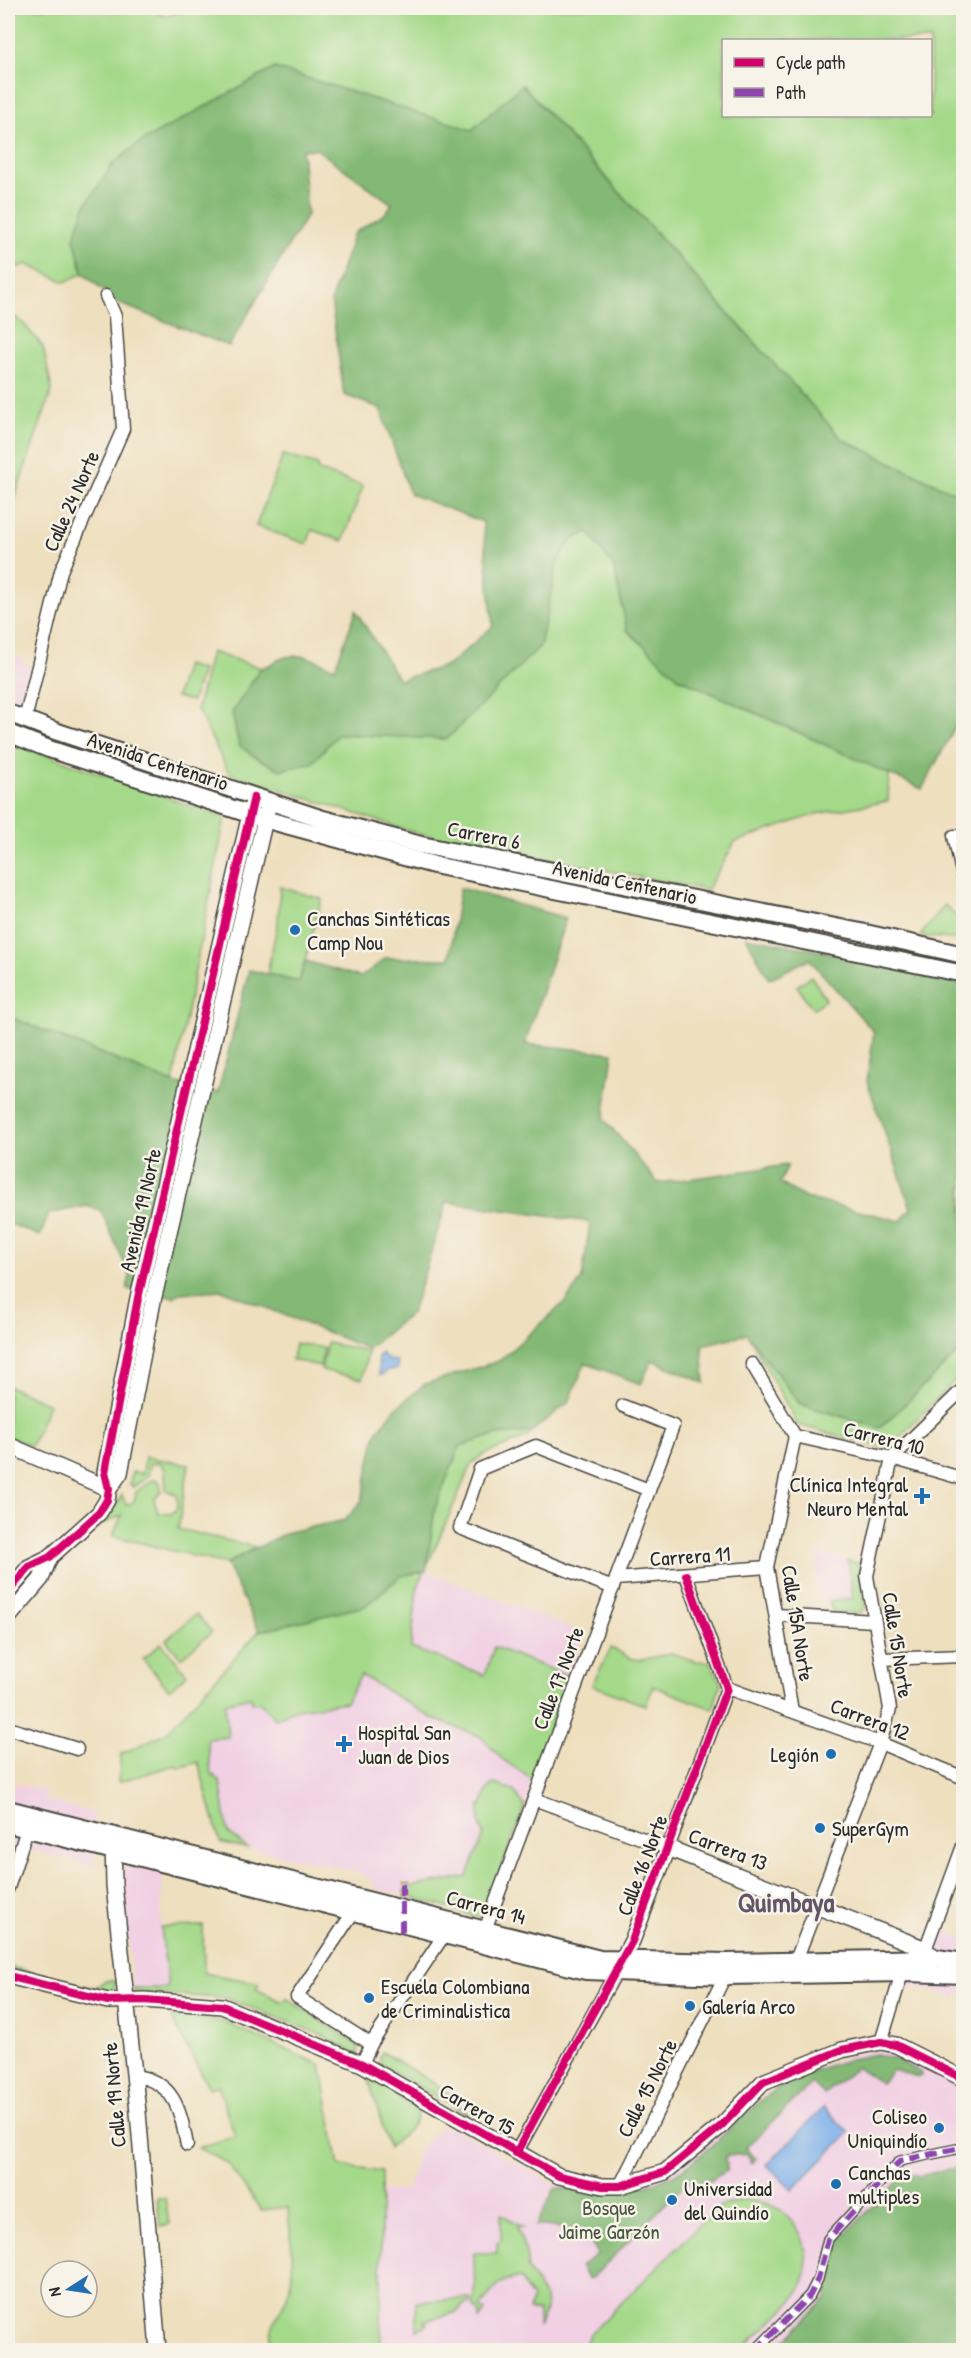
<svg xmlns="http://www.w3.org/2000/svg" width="971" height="2358" font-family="'Patrick Hand',sans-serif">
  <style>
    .built { fill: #f1d0e3 }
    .green { fill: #a4d989; stroke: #68825a; stroke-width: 1.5; fill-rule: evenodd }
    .forest { fill: #83b975; stroke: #577250; stroke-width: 1.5 }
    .water { fill: #7eb0ea; stroke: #546e8a; stroke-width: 1.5 }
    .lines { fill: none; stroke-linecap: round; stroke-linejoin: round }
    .pedestrian-tunnel { stroke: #c7bba1; stroke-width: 9; stroke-dasharray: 9 4.5; stroke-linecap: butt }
    .pedestrian-casing { stroke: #484641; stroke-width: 12 }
    .minor-casing { stroke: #484641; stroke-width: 15 }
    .tertiary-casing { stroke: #484641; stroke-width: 18 }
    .secondary-casing { stroke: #484641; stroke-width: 20 }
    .pedestrian { stroke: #fff; stroke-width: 9 }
    .minor { stroke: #fff; stroke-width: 12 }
    .tertiary { stroke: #fff; stroke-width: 15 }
    .secondary { stroke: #fff; stroke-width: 16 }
    .quiet { stroke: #8e44ad; stroke-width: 6; stroke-dasharray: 12 6; stroke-linecap: butt }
    .cycleway-casing { stroke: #f7f3e8; stroke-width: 11 }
    .cycleway { stroke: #d6006c; stroke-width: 8 }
    .poi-dot { fill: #1f6fb2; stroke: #f7f3e8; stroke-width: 2 }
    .labels { text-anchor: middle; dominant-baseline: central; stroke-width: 5; stroke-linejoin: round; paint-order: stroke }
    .street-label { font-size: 21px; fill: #2b2b2b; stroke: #f7f3e8 }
    .poi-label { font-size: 21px; fill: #2b2b2b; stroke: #f7f3e8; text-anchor: start }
    .park-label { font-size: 21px; fill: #495642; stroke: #f7f3e8 }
    .district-label { font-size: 27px; font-weight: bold; fill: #635569; stroke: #f7f3e8 }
  </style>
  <rect width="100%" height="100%" fill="#f7f3e8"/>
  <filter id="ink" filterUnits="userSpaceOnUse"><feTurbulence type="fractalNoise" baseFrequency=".0167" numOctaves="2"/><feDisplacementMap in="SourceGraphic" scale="12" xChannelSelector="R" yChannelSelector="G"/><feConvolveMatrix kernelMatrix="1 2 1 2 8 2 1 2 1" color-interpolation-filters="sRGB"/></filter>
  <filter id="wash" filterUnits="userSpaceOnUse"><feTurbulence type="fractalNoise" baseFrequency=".008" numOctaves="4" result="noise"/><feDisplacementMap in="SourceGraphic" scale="24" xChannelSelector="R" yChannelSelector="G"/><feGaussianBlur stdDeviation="1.35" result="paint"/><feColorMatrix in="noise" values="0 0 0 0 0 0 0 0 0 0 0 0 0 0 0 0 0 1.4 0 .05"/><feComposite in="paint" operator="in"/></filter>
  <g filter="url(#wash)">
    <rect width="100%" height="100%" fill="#eedfbe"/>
    <g class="built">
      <polygon points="8,648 34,670 22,710 8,703"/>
      <polygon points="819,1553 848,1560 853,1598 821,1602 815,1569"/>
      <polygon points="426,1571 584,1633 525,1806 482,1918 404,1895 380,1890 377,1892 368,1877 355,1871 220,1842 198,1762 178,1768 176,1765 118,1782 121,1754 166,1733 259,1631 365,1606 401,1576"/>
      <polygon points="15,1784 46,1791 44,1800 94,1813 94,1866 31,1850 30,1854 8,1847 8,1792 13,1793"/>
      <polygon points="131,1866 163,1873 161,1917 168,1988 133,1988 122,1877 124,1870"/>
      <polygon points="942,1930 963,1938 963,1993 959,1992 956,1998 923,1988 907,1987 908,1973 936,1973 938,1942"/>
      <polygon points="877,2049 936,2072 963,2087 963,2350 381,2350 381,2191 408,2190 418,2151 440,2127 453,2128 552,2183 605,2190 642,2185 738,2116 784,2079 849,2056"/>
    </g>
    <g class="green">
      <path d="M11,8H148L164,16L198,8H963V497L842,439L523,85L472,130L275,68L139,143L113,164L74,238L83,273L65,282L26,264L8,271V11ZM724,40H930V116H724Z"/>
      <polygon points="8,312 23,323 43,347 52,390 8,517"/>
      <polygon points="283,455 318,465 317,470 363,486 343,541 312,530 307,544 256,526"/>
      <polygon points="588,531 614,567 627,630 679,678 889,774 888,801 816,814 735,842 707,890 416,833 229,773 197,709 211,652 261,668 232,713 239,745 312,763 338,734 447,739 540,646 557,563 570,541"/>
      <polygon points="186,665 202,670 192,701 176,697"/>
      <polygon points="8,741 225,818 173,1083 8,1016"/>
      <polygon points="280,887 322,899 299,982 267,974 278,922"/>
      <polygon points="945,905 963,924 963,940 920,936"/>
      <polygon points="811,976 826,999 813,1009 797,986"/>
      <polygon points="747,1333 800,1404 880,1428 963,1348 963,1372 888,1449 798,1425"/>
      <polygon points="295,1343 324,1348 320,1366 292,1360"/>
      <polygon points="327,1343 368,1351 362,1379 321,1370"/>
      <polygon points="8,1386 49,1404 31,1446 8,1437"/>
      <polygon points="531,1432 528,1437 481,1456 471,1465 417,1589 411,1648 485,1675 494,1647 568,1676 533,1780 502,1759 481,1737 432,1718 361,1675 346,1702 296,1709 275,1719 260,1702 252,1703 251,1697 225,1703 228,1737 207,1739 211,1773 220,1781 228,1833 249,1849 220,1842 198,1762 178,1768 176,1765 118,1782 121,1754 166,1733 259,1631 365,1606 401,1576 426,1571 435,1508 460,1446 496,1435"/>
      <path d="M145,1457L189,1464L178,1529L256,1547L226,1564L113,1536L122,1515L94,1528L91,1527L115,1507L122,1495L126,1505L134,1502L136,1492L152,1480L159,1481L162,1491L154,1500L158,1513L171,1514C179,1508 179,1504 177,1495L166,1490C164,1479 169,1469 158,1462L150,1464L148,1476L133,1487L130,1485L132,1472L143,1473Z"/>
      <polygon points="848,1560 862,1565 860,1576 866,1606 860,1613 833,1613 829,1601 853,1598"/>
      <polygon points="196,1614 212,1632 181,1658 166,1640"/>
      <polygon points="161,1643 187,1674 169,1690 143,1659"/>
      <polygon points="611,1648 632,1659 642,1660 671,1653 695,1661 710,1662 721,1683 713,1709 653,1686 646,1706 592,1685"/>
      <polygon points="493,1784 513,1790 525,1806 482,1918 404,1895 404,1890 410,1887 467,1877 484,1834 479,1822 480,1805 482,1806 487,1790"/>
      <polygon points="203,1926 204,1973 259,1983 256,1989 283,2002 286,1998 358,2045 358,2055 322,2035 225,1998 136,1993 133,1988 168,1988 161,1927"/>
      <polygon points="8,1966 94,1988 105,1981 115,1981 114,1990 102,1994 8,1969"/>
      <path d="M171,2017L221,2021L321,2065L339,2166L381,2172V2350H271C267,2317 287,2312 291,2281C295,2257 289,2231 288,2207L261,2210L227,2163L198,2148L235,2136L218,2085L209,2088Z"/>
      <polygon points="382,2052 444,2089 470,2116 383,2066 379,2058"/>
      <path d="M368,2077L416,2108C422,2124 398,2137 389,2148Z"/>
      <polygon points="157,2198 165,2198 169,2224 160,2226"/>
      <path d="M742,2200C790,2198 818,2243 802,2286C796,2302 754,2337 741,2350H582L590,2334L713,2212L721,2206Z"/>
      <path d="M501,2214L524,2227H517L526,2253L528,2269L545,2298L546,2310L538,2327L539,2311L529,2310L532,2299L520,2278C498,2278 492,2292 480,2307L485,2312L479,2320V2313L473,2305L475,2298L474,2253H497V2242L501,2240Z"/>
      <polygon points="470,2298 470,2303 463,2305 457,2312 424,2321 427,2324 417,2330 416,2302"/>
    </g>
    <g class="forest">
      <path d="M275,68L472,130L522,85L842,439L963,497V712L922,789L679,678L627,630L614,567L588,532L570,541L557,563L540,646L447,739L338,734L312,763L280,770L255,757L239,745L232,713L261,668C271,666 274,661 283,658C301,651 317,661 335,668L356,611L399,680L449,665L493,626L483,522L410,494L380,408L344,395L331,300L354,233L385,214L392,204L316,149L302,150L307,215L229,346L118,303L83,273L74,238L86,204L113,164L139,143Z"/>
      <polygon points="460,888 566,918 525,1044 613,1053 604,1119 658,1183 788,1165 780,1183 805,1198 901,1221 911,1208 867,1081 874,1032 809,959 769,979 746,937 867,960 963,985 963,1348 880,1428 800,1404 747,1334 702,1345 705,1383 652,1360 641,1384 585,1363 569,1402 531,1432 496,1435 460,1446 435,1508 426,1571 401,1576 365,1606 259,1631 226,1564 288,1532 345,1520 362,1501 376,1433 395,1409 425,1384 499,1361 565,1302 582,1279 590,1222 447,1202 412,1312 368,1349 222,1290 179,1293 174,1297 127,1289 130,1276 101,1211 87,1206 49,1214 40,1236 8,1223 8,1016 173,1083 218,1093 249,970 299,982 305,961 361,977 386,958 449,959"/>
      <path d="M877,2054L898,2060L921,2073V2076L918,2077L893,2070L881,2083L857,2067L824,2094L812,2083L746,2148L756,2159L751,2163L748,2154L726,2156L727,2170L710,2181L706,2178L698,2186L688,2181L592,2278L588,2279L580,2267L598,2254C585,2229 562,2226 536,2226L555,2188C595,2190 645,2194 680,2171C714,2148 741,2114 774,2090C796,2074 850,2058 877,2054Z"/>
      <polygon points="960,2167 964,2168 963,2339 952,2341 949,2350 775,2350 826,2299 834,2245 907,2172 919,2176"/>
    </g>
    <g class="water">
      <polygon points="381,1353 388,1360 397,1361 398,1369 388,1370 383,1375 379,1375 378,1356"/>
      <polygon points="824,2107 849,2133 792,2190 767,2165"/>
    </g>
  </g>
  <g filter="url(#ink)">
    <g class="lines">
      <polyline class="pedestrian-tunnel" points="401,1911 402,1879"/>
      <defs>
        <polyline id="pedestrian" points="756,2350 810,2295 818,2279 828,2239 900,2161 956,2149"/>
        <g id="minor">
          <polyline points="25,720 61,571 123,429 115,316 106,296"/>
          <polyline points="964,837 954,836 964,881"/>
          <polyline points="752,1364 795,1436"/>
          <polyline points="795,1436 892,1458 964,1479"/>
          <polyline points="616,1579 767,1567"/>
          <polyline points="613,1588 460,1528 480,1469 536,1446 649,1490"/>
          <polyline points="776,1615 874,1621"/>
          <polyline points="881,1659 964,1656"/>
          <polyline points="727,1688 880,1743 964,1778"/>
          <polyline points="792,1711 767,1567 795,1436"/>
          <polyline points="8,1728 77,1749"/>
          <polyline points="534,1799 668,1848 727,1688 686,1575"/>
          <polyline points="8,1888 27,1829"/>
          <polyline points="354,1911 297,1997 371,2044"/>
          <polyline points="482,1938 673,1426 623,1406"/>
          <polyline points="925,1950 964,1843"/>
          <polyline points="796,1960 880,1743 890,1709 867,1576 892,1458 964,1388"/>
          <polyline points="881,2042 902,1973"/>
          <polyline points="362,2064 371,2044 444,1935"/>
          <path d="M134,2076C175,2081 180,2110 187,2145"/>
          <polyline points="516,2153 615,1974"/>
          <polyline points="620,2186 725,1976"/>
        </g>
        <g id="tertiary">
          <polyline points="8,1445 109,1489"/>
          <polyline points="109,1489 120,1473 153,1301 269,802"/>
          <polyline points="8,1592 29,1567 50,1557 99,1513 107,1500 109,1489 105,1472 138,1298 254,797"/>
          <polyline points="8,1618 41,1579 50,1557"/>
          <polyline points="113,1840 114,1885 138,2112 158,2350"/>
          <polyline points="617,1969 632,1941 668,1848 918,1946 937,1958"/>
          <polyline points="8,1976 108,2001 144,2000 222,2006 362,2064 559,2176 603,2186 620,2186 665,2172 721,2126 763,2082 842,2050 881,2042 896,2045 964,2079"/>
        </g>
        <g id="secondary">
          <polyline points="8,713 58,732 323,819 421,845 861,932 964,955"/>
          <polyline points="8,733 49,749 264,819 434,865 964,974"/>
          <polyline points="8,1809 600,1959 726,1962 937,1958 964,1962"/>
          <polyline points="8,1824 586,1971 725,1976 908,1973 964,1975"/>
        </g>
      </defs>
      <use href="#pedestrian" class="pedestrian-casing"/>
      <use href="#minor" class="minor-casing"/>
      <use href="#tertiary" class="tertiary-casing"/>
      <use href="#secondary" class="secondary-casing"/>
      <use href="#pedestrian" class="pedestrian"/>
      <use href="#minor" class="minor"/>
      <use href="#tertiary" class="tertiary"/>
      <use href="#secondary" class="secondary"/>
      <g class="quiet">
        <polyline points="402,1932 402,1879"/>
        <polyline points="756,2350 810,2295 818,2279 828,2239 900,2161 956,2149"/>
      </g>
      <defs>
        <g id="cycleway">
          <polyline points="8,1592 29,1567 50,1557 99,1513 107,1500 109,1489 105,1472 138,1298 254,797"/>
          <polyline points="8,1976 108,2001 144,2000 222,2006 362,2064 559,2176 603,2186 620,2186 665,2172 721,2126 763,2082 842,2050 881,2042 896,2045 964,2079"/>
          <polyline points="516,2153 632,1941 727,1688 686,1575"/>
        </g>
      </defs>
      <use href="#cycleway" class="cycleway-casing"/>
      <use href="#cycleway" class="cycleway"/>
    </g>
  </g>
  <g class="poi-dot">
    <circle cx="295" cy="930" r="6"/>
    <path d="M919 1487h6v6h6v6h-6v6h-6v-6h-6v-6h6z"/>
    <path d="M341 1735h6v6h6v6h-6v6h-6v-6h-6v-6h6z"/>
    <circle cx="831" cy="1754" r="6"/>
    <circle cx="820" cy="1828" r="6"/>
    <circle cx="369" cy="1998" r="6"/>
    <circle cx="690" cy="2006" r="6"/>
    <circle cx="939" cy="2128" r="6"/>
    <circle cx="836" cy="2184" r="6"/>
    <circle cx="672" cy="2200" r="6"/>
  </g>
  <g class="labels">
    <g class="street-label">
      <text transform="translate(71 501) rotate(-66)">Calle 24 Norte</text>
      <text transform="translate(158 761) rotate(18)">Avenida Centenario</text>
      <text transform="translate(484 835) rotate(11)">Carrera 6</text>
      <text transform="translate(625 882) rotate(12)">Avenida Centenario</text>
      <text transform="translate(140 1210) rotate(-77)">Avenida 19 Norte</text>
      <text transform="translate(884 1438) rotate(14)">Carrera 10</text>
      <text transform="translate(690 1556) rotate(-4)">Carrera 11</text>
      <text transform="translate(798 1623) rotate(81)">Calle 15A Norte</text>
      <text transform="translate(898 1645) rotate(81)">Calle 15 Norte</text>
      <text transform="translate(558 1678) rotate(-69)">Calle 17 Norte</text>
      <text transform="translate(870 1719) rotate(21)">Carrera 12</text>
      <text transform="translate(728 1849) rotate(21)">Carrera 13</text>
      <text transform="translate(642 1865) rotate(-69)">Calle 16 Norte</text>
      <text transform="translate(486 1907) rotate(15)">Carrera 14</text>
      <text transform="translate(647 2088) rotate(-63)">Calle 15 Norte</text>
      <text transform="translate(114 2095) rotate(-95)">Calle 19 Norte</text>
      <text transform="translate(477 2109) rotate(30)">Carrera 15</text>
    </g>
    <g class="poi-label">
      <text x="307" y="918">Canchas Sintéticas<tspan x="307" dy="24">Camp Nou</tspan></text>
      <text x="908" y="1484" text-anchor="end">Clínica Integral<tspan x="908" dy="24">Neuro Mental</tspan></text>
      <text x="358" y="1732">Hospital San<tspan x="358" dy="24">Juan de Dios</tspan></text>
      <text x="819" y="1754" text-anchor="end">Legión</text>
      <text x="832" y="1828">SuperGym</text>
      <text x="381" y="1986">Escuela Colombiana<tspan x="381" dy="24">de Criminalistica</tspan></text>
      <text x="702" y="2006">Galería Arco</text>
      <text x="927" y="2116" text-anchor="end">Coliseo<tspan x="927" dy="24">Uniquindío</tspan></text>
      <text x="848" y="2172">Canchas<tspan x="848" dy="24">multiples</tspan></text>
      <text x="684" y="2188">Universidad<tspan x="684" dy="24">del Quindío</tspan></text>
    </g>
    <g class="park-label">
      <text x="609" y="2207">Bosque<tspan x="609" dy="24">Jaime Garzón</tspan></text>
    </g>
    <g class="district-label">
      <text x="786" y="1902">Quimbaya</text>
    </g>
  </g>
  <rect width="971" height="2358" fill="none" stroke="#f7f3e8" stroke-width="30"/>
  <rect x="722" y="39" width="210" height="78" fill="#f7f3e8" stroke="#a5a39c" stroke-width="1.5"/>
  <rect x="734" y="58" width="30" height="9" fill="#d6006c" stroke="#a5a39c" stroke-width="1.5"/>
  <text x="776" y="69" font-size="18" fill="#2b2b2b">Cycle path</text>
  <rect x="734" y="88" width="30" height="9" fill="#8e44ad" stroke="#a5a39c" stroke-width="1.5"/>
  <text x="776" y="99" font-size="18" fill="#2b2b2b">Path</text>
  <g transform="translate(69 2289) rotate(258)"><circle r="28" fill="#f7f3e8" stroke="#a5a39c" stroke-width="1.5"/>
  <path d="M0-4.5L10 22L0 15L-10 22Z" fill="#1f6fb2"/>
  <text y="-9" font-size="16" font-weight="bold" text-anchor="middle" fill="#2b2b2b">N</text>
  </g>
</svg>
